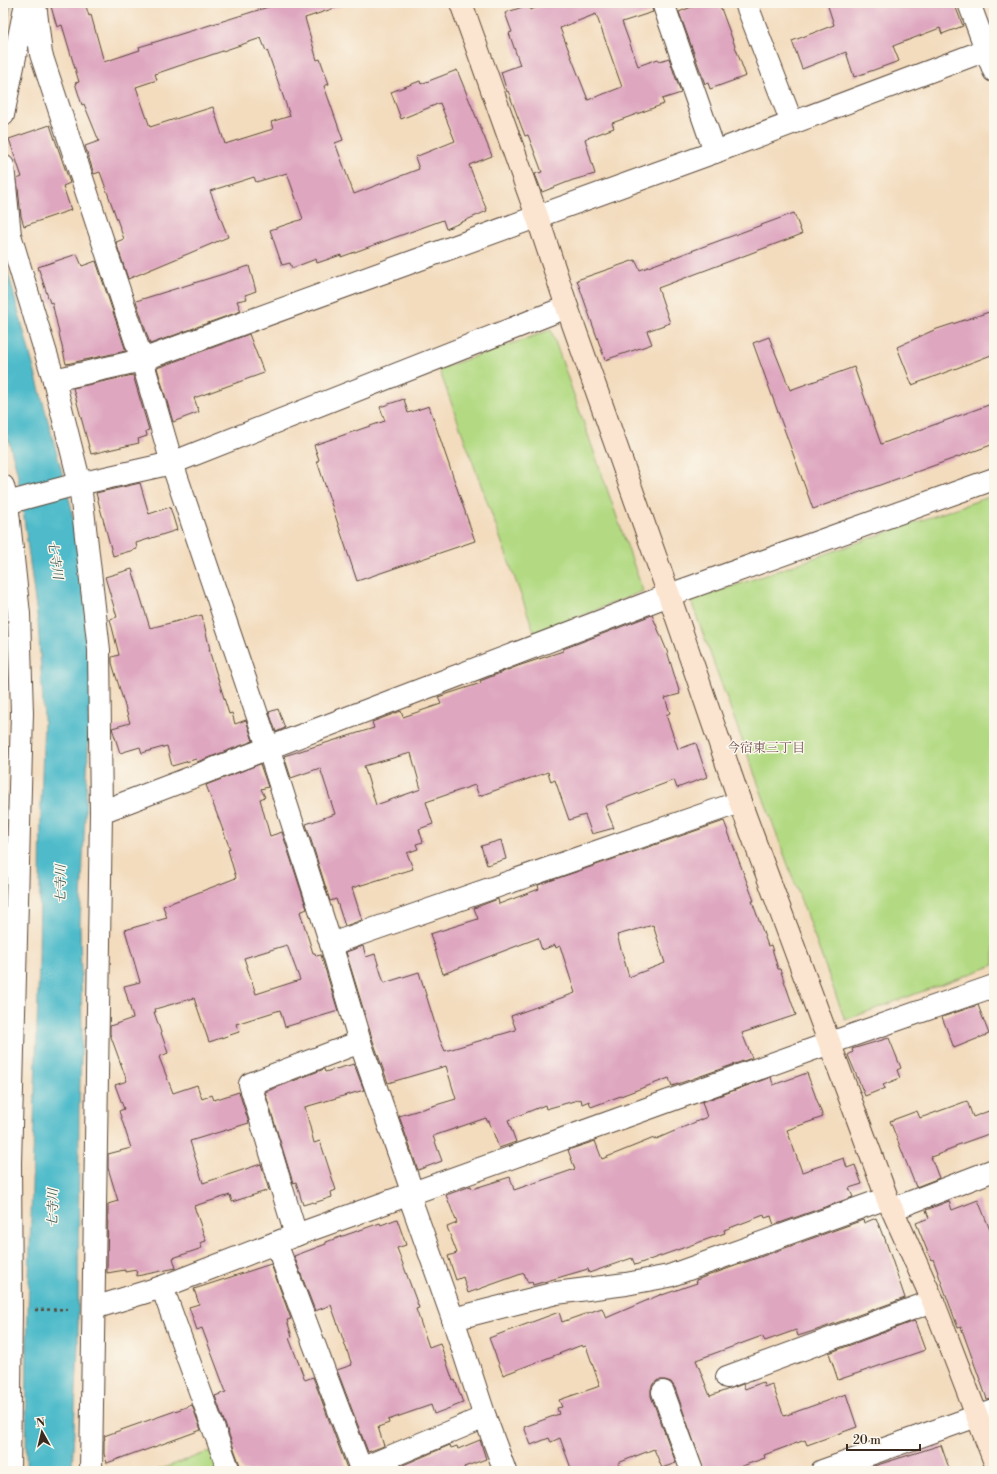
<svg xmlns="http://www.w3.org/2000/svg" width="997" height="1474" font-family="'Libre Bodoni','Noto Serif JP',serif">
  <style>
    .green { fill: #b3da83; stroke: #778250 }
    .water { fill: #4fbbca; stroke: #457274 }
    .building { fill: #dea6bf; fill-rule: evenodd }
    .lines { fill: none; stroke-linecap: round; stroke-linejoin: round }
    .street-casing { stroke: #574536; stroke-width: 24 }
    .secondary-casing { stroke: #574536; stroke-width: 24 }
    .path { stroke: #574536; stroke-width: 2.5; stroke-dasharray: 3 3; stroke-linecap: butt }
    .street { stroke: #fff; stroke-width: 22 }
    .secondary { stroke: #fce5d0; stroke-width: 22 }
    .labels { text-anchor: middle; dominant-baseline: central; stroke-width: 3; stroke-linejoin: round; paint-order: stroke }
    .water-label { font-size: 13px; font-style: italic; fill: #425d5a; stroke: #fbf7ec }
    .neighbourhood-label { font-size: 13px; fill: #745556; stroke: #fbf7ec }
  </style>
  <rect width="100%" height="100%" fill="#fbf7ec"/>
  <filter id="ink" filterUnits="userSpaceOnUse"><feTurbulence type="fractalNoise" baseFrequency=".025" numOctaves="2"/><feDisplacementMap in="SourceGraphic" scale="8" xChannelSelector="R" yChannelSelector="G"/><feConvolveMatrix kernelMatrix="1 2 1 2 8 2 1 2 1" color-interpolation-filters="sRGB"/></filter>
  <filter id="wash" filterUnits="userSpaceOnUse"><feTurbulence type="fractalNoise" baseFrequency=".012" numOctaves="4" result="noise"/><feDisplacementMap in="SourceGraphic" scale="16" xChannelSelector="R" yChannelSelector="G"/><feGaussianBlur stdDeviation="0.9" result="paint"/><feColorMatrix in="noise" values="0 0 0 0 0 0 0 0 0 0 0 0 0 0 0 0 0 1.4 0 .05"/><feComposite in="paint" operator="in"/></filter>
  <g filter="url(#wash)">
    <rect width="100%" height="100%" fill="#f3dbbd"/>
    <g class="green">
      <polygon points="551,330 643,591 535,634 439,369"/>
      <polygon points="994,495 994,965 845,1020 691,601"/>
      <polygon points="211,1451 219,1471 155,1471"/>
    </g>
    <g class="water">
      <polygon points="3,3 11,3 3,50"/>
      <polygon points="3,254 71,506 88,622 91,687 80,924 82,1029 79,1109 78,1348 72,1471 26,1471 27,1344 39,962 41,804 44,719 38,623 24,518 17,471 3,420"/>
    </g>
    <g id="blocks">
      <g class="building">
        <path d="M50,3H85L89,16L91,15L104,62L140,50L139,47L281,3H341V6L305,18L317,60L320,59L329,84L324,86L343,140L335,143L354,194L419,169L415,157L455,141L440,103L401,119L391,92L420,81L421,84L457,70L492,156L469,165L487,211L446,229L443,220L341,257V255L317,263L316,259L292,268L290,263L282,265L270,230L303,219L287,173L256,182L254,177L210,191L228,237L128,279L116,242L124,239L100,172L94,174L85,146L99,141L84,104L82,105L75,83L79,82L62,25L57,27ZM261,38L266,51L267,50L290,116L271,122L273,129L225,144L213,107L150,127L136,87L157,80L155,74Z"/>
        <path d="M550,3H651L653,12L622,22L638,66L658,59L660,61L669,58L681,93L662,99L664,104L612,123L614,128L585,139L595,174L573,180L542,192L535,174L542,172L528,135L525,136L508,91L507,92L501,72L520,65L509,33L512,32L505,13L528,5L530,10ZM596,14L622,87L588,100L560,28Z"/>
        <polygon points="701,3 719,3 746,76 710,89 708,83 705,84 679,12"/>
        <polygon points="827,3 954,3 963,26 942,34 940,28 893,46 899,61 854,77 846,52 802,69 792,41 834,25"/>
        <polygon points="50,125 70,183 63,186 71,210 24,226 21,216 17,179 22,177 9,139"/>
        <polygon points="794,213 802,234 658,288 670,323 647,331 652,344 605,360 577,280 635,260 640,270"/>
        <polygon points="77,254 82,266 96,261 126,351 66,364 52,302 50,303 38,267"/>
        <polygon points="249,266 256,291 245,295 247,299 237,301 241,311 150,344 136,301"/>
        <polygon points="989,312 994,324 994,354 912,385 897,347 934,330"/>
        <polygon points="249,334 264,373 194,398 199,412 173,422 157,368"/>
        <polygon points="769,337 790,390 854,367 881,444 994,403 994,444 813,509 753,343"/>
        <polygon points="133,375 149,430 146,431 147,436 138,439 139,443 91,454 73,388"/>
        <polygon points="404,399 408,413 429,406 475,541 357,581 317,461 319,460 314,445 385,421 380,407"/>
        <polygon points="140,483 149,514 170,507 177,530 136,543 137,549 113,556 96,493"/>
        <polygon points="132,569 150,628 202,615 210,650 209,650 229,714 232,713 235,724 246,720 253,741 197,762 196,759 172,766 167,746 142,753 140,747 120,753 112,728 130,723 112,663 112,657 119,655 110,619 117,617 105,577"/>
        <path d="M652,615L667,651L680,694L665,698L670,713L666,715L678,749L696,743L707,777L677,788L674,780L605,806L614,828L592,834L585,815L569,820L555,780L551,782L548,772L479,796L475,785L426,802L433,824L419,829L423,842L416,844L418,849L407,853L413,869L352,888L362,920L345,926L336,899L330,901L306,824L335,814L320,768L291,778L284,756L374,728L372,722L401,711L403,717L441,704L438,697L481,683L480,681L518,666L563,651V649ZM411,753L421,789L376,805L364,766Z"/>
        <polygon points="278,709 285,728 276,732 269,712"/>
        <path d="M260,764L268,787L261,789L265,797L260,799L270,836L282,832L307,909L300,912L313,953H315L316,956L321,955L338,1011L285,1027L280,1010L236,1024L239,1032L209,1042L194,998L155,1009L156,1012H154L168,1053L159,1057L173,1093L197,1085L202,1099L212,1095L214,1100L239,1092L249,1123L190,1141L203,1183L261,1164L269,1190L232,1202L230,1195L194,1206L206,1241L200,1243L202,1248L173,1258L176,1268L137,1276L136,1270L125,1272V1270L107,1273L108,1204L118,1201L108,1168V1154L131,1148L119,1111L124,1109L115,1085L127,1081L110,1034V1026L133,1018L124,986L140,982L125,930L167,918L163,906L236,878L228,850L230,849L206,785ZM287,945L300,980L256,994L244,958Z"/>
        <path d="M724,821L754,901H752L768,946L771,945L778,969H780L796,1015L742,1033L752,1058L672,1086L669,1078L591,1107L589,1101L582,1104L581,1099L546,1109L545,1105L508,1120L516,1142L499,1148L489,1121H487L486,1118L433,1136L442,1161L418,1170L399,1116L456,1099L446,1066L388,1083L372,1038L346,952L363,946L366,957L375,954L384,983L419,972L440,1040L445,1051L516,1030L511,1016L575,993L560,946L556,948L555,945L542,950L538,938L443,974L430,934L478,919L474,908L498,899L499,904L539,889L538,885ZM653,925L665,963L629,977L617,935Z"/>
        <polygon points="501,840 506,859 487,865 481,846"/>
        <polygon points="978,1005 989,1034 954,1048 942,1017"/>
        <polygon points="889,1038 901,1068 897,1070 900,1078 883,1085 885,1088 865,1096 848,1055 853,1052 852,1049"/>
        <polygon points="354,1064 364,1090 305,1107 314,1143 320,1141 336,1190 331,1192 332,1197 314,1203 313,1202 303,1205 296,1182 293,1183 265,1092 324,1069 325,1072"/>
        <polygon points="807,1073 823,1117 787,1130 802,1172 844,1158 847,1168 855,1165 862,1184 849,1188 853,1197 774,1225 771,1216 765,1218 764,1215 724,1230 725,1233 635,1265 632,1258 589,1273 588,1269 533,1285 532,1282 528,1283 524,1273 468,1293 463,1277 456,1280 448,1256 457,1253 447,1227 457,1223 446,1195 471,1186 472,1189 510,1177 514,1190 575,1169 568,1150 595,1141 602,1159 654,1138 654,1140 707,1117 702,1102 771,1077 773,1085"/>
        <polygon points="967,1101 973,1117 994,1109 994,1132 955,1146 955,1148 931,1157 939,1178 916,1187 890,1121 917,1111 920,1118"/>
        <polygon points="978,1200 994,1240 994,1398 987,1399 961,1327 958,1328 933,1259 931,1260 916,1223 929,1218 926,1210 949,1201 952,1210"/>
        <polygon points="876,1218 883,1236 884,1236 905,1298 820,1329 798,1336 796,1330 765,1341 762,1336 696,1360 710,1396 743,1384 745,1389 763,1382 764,1387 772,1384 784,1416 846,1394 857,1427 807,1445 805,1440 764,1455 765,1458 728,1471 704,1471 675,1388 671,1382 665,1380 658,1380 653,1384 651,1389 651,1396 676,1463 662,1468 654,1449 618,1463 621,1471 572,1471 560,1438 551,1442 549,1438 531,1445 524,1427 559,1414 557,1408 562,1407 559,1400 600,1386 586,1346 583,1347 582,1345 503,1375 489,1338 559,1312 562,1322 602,1308 606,1318 662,1294 662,1295 697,1283 696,1280 863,1220 864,1223"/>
        <polygon points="397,1219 406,1245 397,1248 419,1308 416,1309 429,1347 440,1343 453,1381 455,1380 463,1403 434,1414 431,1405 388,1420 389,1423 378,1427 384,1446 368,1452 337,1370 352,1365 331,1305 315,1311 294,1256 326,1244 326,1242 380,1223 381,1225"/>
        <polygon points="271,1264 291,1319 287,1320 292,1337 289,1338 305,1380 313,1377 348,1471 242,1471 215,1396 226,1392 202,1328 197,1330 189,1307 199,1304 194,1289"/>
        <polygon points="914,1321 915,1322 925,1350 838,1380 829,1353"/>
        <polygon points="192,1405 201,1430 143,1451 143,1450 107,1463 104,1454 104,1440 105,1439 104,1436"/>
        <polygon points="480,1440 486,1459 464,1467 465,1471 389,1471 450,1445 451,1448 457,1446 458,1449"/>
        <polygon points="941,1445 950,1471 872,1471 871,1467"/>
      </g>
    </g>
  </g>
  <g filter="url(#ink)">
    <use href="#blocks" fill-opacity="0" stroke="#574536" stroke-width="1"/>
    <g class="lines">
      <defs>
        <g id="street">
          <polyline points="35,3 41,54 142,360 172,463 268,747 331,944 360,1042 413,1194"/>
          <polyline points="663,3 715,152"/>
          <polyline points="746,3 792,123"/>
          <polyline points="969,3 994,71"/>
          <polyline points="3,115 26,3"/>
          <polyline points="3,166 10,235 54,380 80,484 99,650 101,812 91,1471"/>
          <polyline points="54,380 142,360 715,152 986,50"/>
          <polyline points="3,486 7,503 19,614 22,713 10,1163 11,1311 9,1471"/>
          <polyline points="3,504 70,486 172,463 567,307"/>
          <polyline points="101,812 669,595 994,479"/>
          <polyline points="331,944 740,802"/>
          <polyline points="409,1195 453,1319 485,1417 505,1471"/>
          <polyline points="893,1209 994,1170"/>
          <polyline points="296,1235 250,1084 360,1042"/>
          <polyline points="276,1243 361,1469 485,1417"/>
          <polyline points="162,1287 229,1471"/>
          <polyline points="94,1308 162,1287 296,1235 830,1043 994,986"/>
          <polyline points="453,1319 556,1293 626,1284 669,1276 887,1198"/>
          <polyline points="727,1377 933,1301"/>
          <polyline points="663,1392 692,1471"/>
          <polyline points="822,1471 994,1410"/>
        </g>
        <polyline id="secondary" points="461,3 537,216 567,307 669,595 740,802 887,1198 933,1301 994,1460"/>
      </defs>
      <use href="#street" class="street-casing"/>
      <use href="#secondary" class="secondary-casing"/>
      <polyline class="path" points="35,1310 70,1309"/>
      <use href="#street" class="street"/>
      <use href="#secondary" class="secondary"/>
    </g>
  </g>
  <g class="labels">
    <g class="water-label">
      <text transform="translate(55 560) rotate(81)">七寺川</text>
      <text transform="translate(61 884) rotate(-90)">七寺川</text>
      <text transform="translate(53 1208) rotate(-89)">七寺川</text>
    </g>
    <g class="neighbourhood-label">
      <text x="766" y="748">今宿東三丁目</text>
    </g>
  </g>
  <rect width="997" height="1474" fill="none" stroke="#fbf7ec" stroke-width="16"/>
  <g transform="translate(42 1432) rotate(352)" stroke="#fbf7ec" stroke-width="3" paint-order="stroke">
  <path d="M0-3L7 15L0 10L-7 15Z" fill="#3b2a1e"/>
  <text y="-6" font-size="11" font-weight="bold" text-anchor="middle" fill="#3b2a1e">N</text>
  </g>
  <path d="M847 1444v6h73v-6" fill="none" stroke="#3b2a1e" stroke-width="2"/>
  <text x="853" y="1444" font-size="12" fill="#3b2a1e" stroke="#fbf7ec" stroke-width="3" paint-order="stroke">20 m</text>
</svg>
